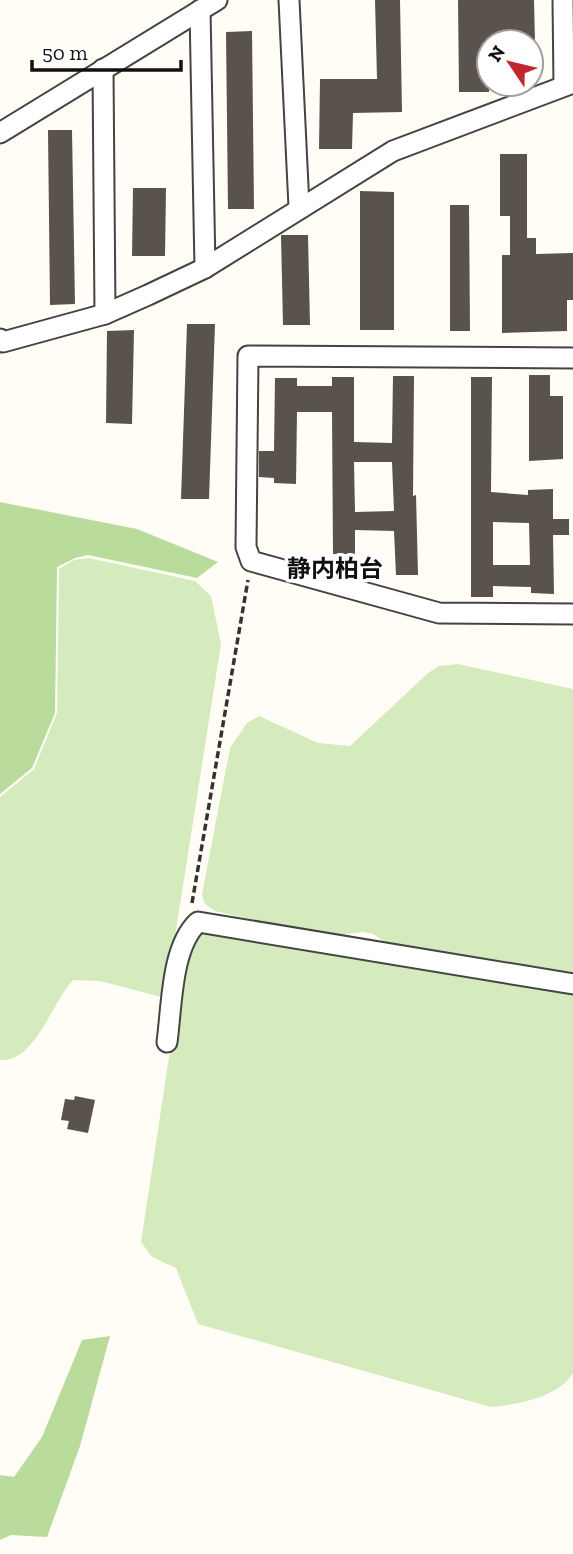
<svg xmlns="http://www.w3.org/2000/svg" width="573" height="1554" font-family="'Zilla Slab','Noto Sans JP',serif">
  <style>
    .green { fill: #d5ebbd }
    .forest { fill: #b9dc9c }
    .building { fill: #5a524d; fill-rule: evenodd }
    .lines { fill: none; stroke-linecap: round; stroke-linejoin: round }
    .minor-casing { stroke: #444; stroke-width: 23 }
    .path { stroke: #333; stroke-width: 3.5; stroke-dasharray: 7 3.5; stroke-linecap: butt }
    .minor { stroke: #fff; stroke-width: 19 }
    .labels { text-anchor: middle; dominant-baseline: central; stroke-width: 7; stroke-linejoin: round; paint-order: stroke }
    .neighbourhood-label { font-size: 24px; font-weight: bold; fill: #111; stroke: #fff }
  </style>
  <rect width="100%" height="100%" fill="#fffdf5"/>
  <g class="green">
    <path d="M89,558L195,581L211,596L221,644L166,994L161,997L100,981L73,980C52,1002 35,1063 0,1060V797L34,769L57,713L59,569L74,560Z"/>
    <polygon points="458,664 573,689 573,978 525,970 511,963 395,949 373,934 363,932 325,937 215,911 204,903 202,894 230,748 247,723 259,716 318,743 350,746 428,673 439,666"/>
    <path d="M198,930L573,992V1373C559,1397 517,1405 491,1407L198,1324L176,1268L152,1257L141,1242L185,951Z"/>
  </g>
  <g class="forest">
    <polygon points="0,502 137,529 218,562 197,578 88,555 75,558 57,567 55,713 32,768 0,794"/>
    <polygon points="110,1336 80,1446 47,1537 11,1535 0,1540 0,1475 14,1477 42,1437 82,1340"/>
  </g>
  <g class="building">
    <polygon points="375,0 400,0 402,112 353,113 352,149 319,149 320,79 377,79"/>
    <polygon points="458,0 534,0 535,42 489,42 489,92 459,92"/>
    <polygon points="252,31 254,209 228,209 226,32"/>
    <polygon points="48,130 72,130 75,304 50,305"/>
    <polygon points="500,154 527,154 527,238 536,238 536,254 573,253 573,300 567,300 567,331 502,333 502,255 510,255 510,216 500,216"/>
    <polygon points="133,188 166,188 165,256 132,256"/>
    <polygon points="360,191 394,192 394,330 360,330"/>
    <polygon points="450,205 469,205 470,331 450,331"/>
    <polygon points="281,235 308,235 310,325 283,325"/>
    <polygon points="187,324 215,324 209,499 181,499"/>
    <polygon points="134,330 132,424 106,423 107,331"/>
    <polygon points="529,375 550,375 550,396 563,396 563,459 529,461"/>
    <path d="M393,376H414L413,496L416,495L418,575H396L394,531L355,530V554H333L332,412H297L296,484L274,483V478L259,477V451H274L275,378H297V386H332V377H354V442L392,443ZM354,462H392L394,511L355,512Z"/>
    <path d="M471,377H492L491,492L528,495V490L553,489V519H569V535H553L554,594L531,593V587L493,586V597H471ZM493,522L529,523L530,565H493Z"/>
    <polygon points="75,1096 95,1100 88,1133 67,1129 69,1121 61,1120 65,1099 74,1100"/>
  </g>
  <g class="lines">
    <defs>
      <g id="minor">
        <polyline points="289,0 299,207"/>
        <polyline points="563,0 564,86"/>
        <polyline points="200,10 205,268"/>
        <polyline points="103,69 105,314"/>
        <polyline points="0,133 217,0"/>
        <polyline points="0,339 3,342 105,314 148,295 205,268 393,151 573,83"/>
        <polyline points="573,358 248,356 246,547 251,561 439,613 573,614"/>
        <path d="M167,1042C172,1006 171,947 198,922L573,984"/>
      </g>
    </defs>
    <use href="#minor" class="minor-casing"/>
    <polyline class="path" points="192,903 248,580"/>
    <use href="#minor" class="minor"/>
  </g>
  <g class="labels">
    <g class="neighbourhood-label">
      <text x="335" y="568">静内柏台</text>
    </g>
  </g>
  <g transform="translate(510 63) rotate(305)"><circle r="33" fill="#ffffff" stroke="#a0a0a0" stroke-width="2"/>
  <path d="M0-5L12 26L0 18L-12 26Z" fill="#c4262e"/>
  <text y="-10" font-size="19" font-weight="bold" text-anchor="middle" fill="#111111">N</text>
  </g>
  <path d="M32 60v10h149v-10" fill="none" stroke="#111111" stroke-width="3.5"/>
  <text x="42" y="60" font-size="21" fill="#111111" stroke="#ffffff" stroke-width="5" paint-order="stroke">50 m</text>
</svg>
